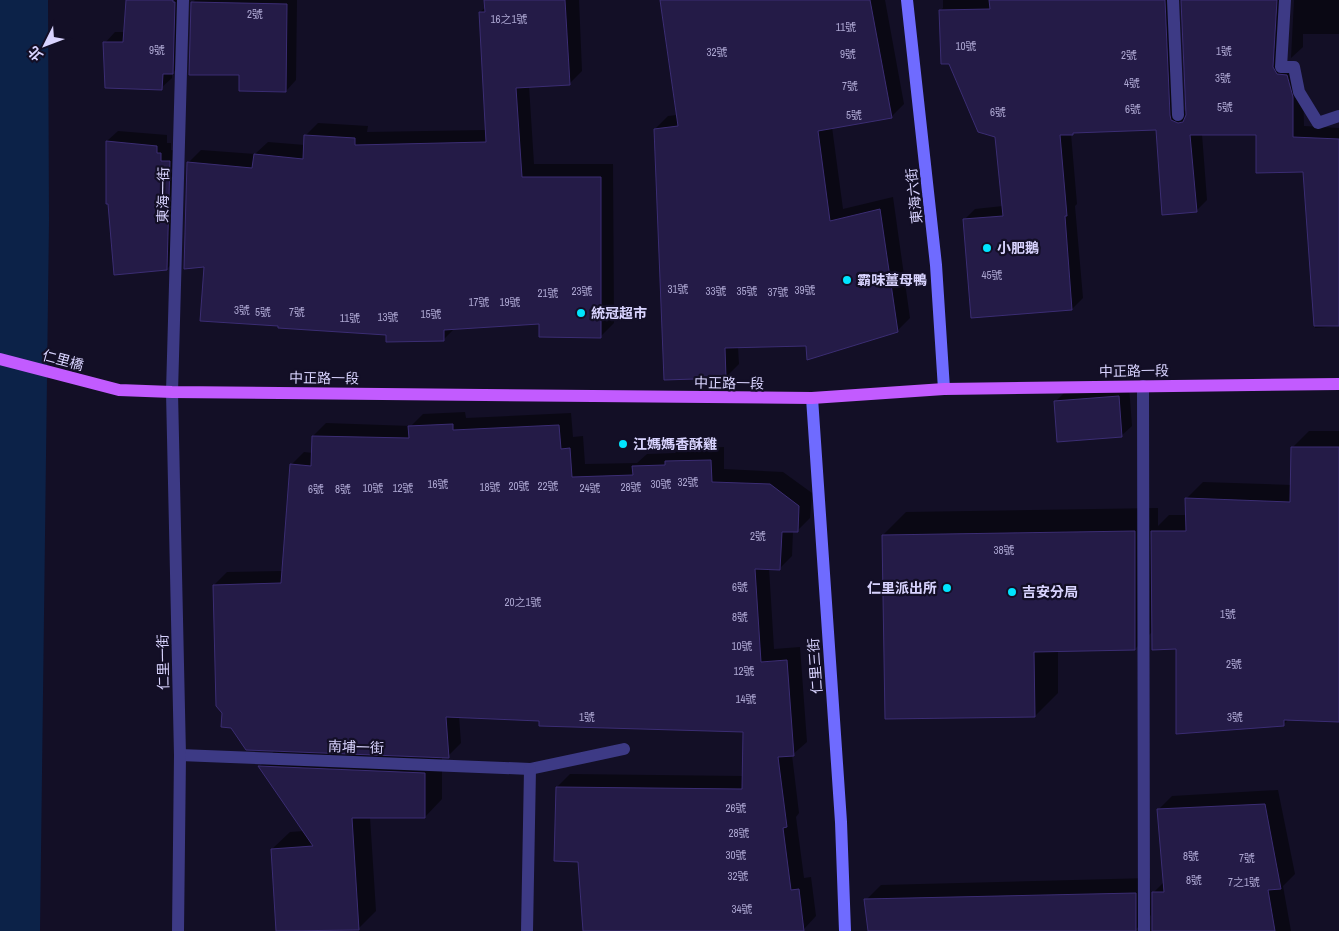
<svg xmlns="http://www.w3.org/2000/svg" width="1339" height="931" font-family="'Archivo Narrow','Noto Sans TC',sans-serif">
  <style>
    .shadow { fill: #0007 }
    .lines { fill: none; stroke-linecap: round; stroke-linejoin: round }
    .river { stroke: #0c2248; stroke-width: 74 }
    .building { fill: #241b47; stroke: #3b2d73 }
    .lane { stroke: #3d3a85; stroke-width: 12 }
    .street { stroke: #3d3a85; stroke-width: 12 }
    .secondary { stroke: #6f6bff; stroke-width: 12 }
    .primary { stroke: #c25bff; stroke-width: 12 }
    .poi-dot { fill: #00e5ff; stroke: #130f26; stroke-width: 2 }
    .labels { text-anchor: middle; dominant-baseline: central; stroke-width: 4.5; stroke-linejoin: round; paint-order: stroke }
    .number-label { font-size: 11px; fill: #aca6d1 }
    .street-label { font-size: 14px; fill: #d9d4ff; stroke: #130f26 }
    .poi-label { font-size: 14px; font-weight: bold; fill: #d9d4ff; stroke: #130f26; text-anchor: start }
  </style>
  <rect width="100%" height="100%" fill="#130f26"/>
  <g class="shadow">
    <polygon points="127,0 185,0 183,63 172,73 172,78 161,88 105,43 115,32 125,32"/>
    <polygon points="195,0 297,0 296,80 286,91 240,74 192,3"/>
    <polygon points="485,0 579,0 582,71 569,84 529,86 534,164 613,164 614,323 601,336 540,323 455,328 444,339 280,325 205,266 188,163 201,150 255,154 268,142 305,145 305,136 318,123 368,126 367,132 486,130 480,12 486,7"/>
    <polygon points="661,0 885,0 904,104 891,117 832,127 843,209 893,197 910,318 897,331 808,344 738,347 739,364 726,377 655,129 668,116 677,115"/>
    <polygon points="943,0 1176,0 1180,104 1185,111 1187,111 1182,0 1287,0 1283,56 1303,86 1304,126 1339,128 1339,326 1315,328 1304,171 1257,134 1202,134 1207,200 1196,211 1157,129 1074,132 1071,134 1077,204 1075,206 1083,298 1072,309 964,220 975,209 1003,206 996,136 941,10 943,8"/>
    <polygon points="1294,0 1339,0 1339,34 1303,34 1303,47 1291,58"/>
    <polygon points="118,131 167,135 167,143 171,143 171,150 180,151 177,258 167,269 107,141"/>
    <polygon points="1129,386 1132,426 1121,436 1056,401 1066,391"/>
    <polygon points="465,412 466,418 571,413 573,437 583,436 585,464 637,463 647,454 675,453 679,449 724,447 724,469 783,472 812,493 810,518 797,531 793,531 792,556 779,569 769,568 774,649 800,647 807,742 792,755 799,813 796,817 804,878 811,877 816,916 804,929 792,931 584,931 580,860 557,787 570,774 743,776 744,730 459,716 461,743 448,756 442,756 442,799 425,817 370,817 376,911 358,929 278,931 272,849 290,832 304,831 260,766 276,749 223,713 214,585 227,572 283,571 291,465 304,452 313,453 313,436 326,423 411,426 423,414"/>
    <polygon points="1309,431 1339,431 1339,720 1289,719 1283,725 1153,631 1135,649 1058,650 1058,693 1035,716 883,535 906,512 1158,508 1158,526 1169,515 1187,515 1186,499 1203,482 1292,485 1292,448"/>
    <polygon points="1278,790 1295,874 1283,886 1291,931 1162,931 1153,893 1164,882 1158,810 1172,796"/>
    <polygon points="1150,878 1151,915 1135,930 869,931 866,900 881,885"/>
  </g>
  <g class="lines">
    <polyline class="river" points="3,931 12,220 11,0"/>
  </g>
  <g class="building">
    <polygon points="126,0 173,0 173,2 175,2 173,74 163,74 162,90 105,88 103,42 123,42"/>
    <polygon points="484,0 565,0 570,85 516,88 522,177 601,177 601,338 539,337 539,324 444,330 444,341 386,342 386,335 278,328 278,326 200,321 204,267 184,269 187,162 252,168 254,154 303,159 304,135 355,138 355,145 486,142 479,12 485,12"/>
    <polygon points="660,0 870,0 892,118 818,131 830,221 880,209 898,332 807,360 806,346 725,348 726,378 664,380 654,129 678,126"/>
    <polygon points="989,0 1165,0 1170,115 1171,120 1178,123 1183,122 1186,115 1181,0 1277,0 1273,67 1277,74 1287,75 1293,97 1293,137 1339,139 1339,326 1314,326 1303,172 1256,173 1256,135 1190,135 1197,212 1162,215 1156,130 1073,133 1073,135 1060,135 1067,216 1065,216 1072,310 971,318 963,219 1003,216 995,137 978,132 949,64 941,64 939,10 990,9"/>
    <polygon points="191,2 287,4 286,92 239,91 239,75 189,75"/>
    <polygon points="106,141 157,146 157,153 161,153 161,161 170,161 167,270 114,275 108,204 106,204"/>
    <polygon points="1119,396 1122,437 1057,442 1054,401"/>
    <polygon points="453,424 453,430 559,425 561,449 570,448 572,477 633,475 632,466 665,465 665,461 711,460 712,482 770,484 799,506 798,532 782,532 780,570 755,569 761,662 787,660 794,756 778,757 787,827 783,828 791,890 799,889 804,931 583,931 578,862 554,861 556,787 742,789 743,732 539,726 539,721 446,717 449,758 246,750 231,728 221,727 222,713 216,706 213,585 281,583 290,464 311,466 312,436 409,438 408,426"/>
    <polygon points="1291,447 1339,447 1339,722 1284,720 1284,726 1176,734 1176,649 1152,650 1151,531 1186,531 1185,498 1290,502"/>
    <polygon points="1135,531 1135,650 1034,652 1035,717 885,719 882,535"/>
    <polygon points="258,766 425,773 425,818 352,818 359,930 276,931 271,849 313,846"/>
    <polygon points="1265,804 1281,889 1268,890 1275,931 1152,931 1152,892 1164,892 1157,809"/>
    <polygon points="1136,893 1136,931 868,931 864,899"/>
  </g>
  <g class="lines">
    <g class="lane">
      <polyline points="1173,0 1178,115"/>
      <polyline points="1285,0 1281,67 1294,67 1299,92 1318,123 1339,116"/>
      <polyline points="1143,386 1144,931"/>
      <polyline points="180,755 530,769 624,749"/>
      <polyline points="527,931 530,769"/>
    </g>
    <polyline class="street" points="178,931 180,755 172,392 183,0"/>
    <g class="secondary">
      <polyline points="907,0 936,265 944,389"/>
      <polyline points="812,398 841,822 845,931"/>
    </g>
    <polyline class="primary" points="0,359 119,390 172,392 812,398 944,389 1339,384"/>
  </g>
  <g class="poi-dot">
    <circle cx="987" cy="248" r="5"/>
    <circle cx="847" cy="280" r="5"/>
    <circle cx="581" cy="313" r="5"/>
    <circle cx="623" cy="444" r="5"/>
    <circle cx="947" cy="588" r="5"/>
    <circle cx="1012" cy="592" r="5"/>
  </g>
  <g class="labels">
    <g class="number-label">
      <text x="255" y="14">2號</text>
      <text x="509" y="19">16之1號</text>
      <text x="846" y="27">11號</text>
      <text x="966" y="46">10號</text>
      <text x="157" y="50">9號</text>
      <text x="1224" y="51">1號</text>
      <text x="717" y="52">32號</text>
      <text x="848" y="54">9號</text>
      <text x="1129" y="55">2號</text>
      <text x="1223" y="78">3號</text>
      <text x="1132" y="83">4號</text>
      <text x="850" y="86">7號</text>
      <text x="1225" y="107">5號</text>
      <text x="1133" y="109">6號</text>
      <text x="998" y="112">6號</text>
      <text x="854" y="115">5號</text>
      <text x="992" y="275">45號</text>
      <text x="678" y="289">31號</text>
      <text x="805" y="290">39號</text>
      <text x="582" y="291">23號</text>
      <text x="716" y="291">33號</text>
      <text x="747" y="291">35號</text>
      <text x="778" y="292">37號</text>
      <text x="548" y="293">21號</text>
      <text x="479" y="302">17號</text>
      <text x="510" y="302">19號</text>
      <text x="242" y="310">3號</text>
      <text x="263" y="312">5號</text>
      <text x="297" y="312">7號</text>
      <text x="431" y="314">15號</text>
      <text x="388" y="317">13號</text>
      <text x="350" y="318">11號</text>
      <text x="688" y="482">32號</text>
      <text x="438" y="484">16號</text>
      <text x="661" y="484">30號</text>
      <text x="519" y="486">20號</text>
      <text x="548" y="486">22號</text>
      <text x="490" y="487">18號</text>
      <text x="631" y="487">28號</text>
      <text x="373" y="488">10號</text>
      <text x="403" y="488">12號</text>
      <text x="590" y="488">24號</text>
      <text x="316" y="489">6號</text>
      <text x="343" y="489">8號</text>
      <text x="758" y="536">2號</text>
      <text x="1004" y="550">38號</text>
      <text x="740" y="587">6號</text>
      <text x="523" y="602">20之1號</text>
      <text x="1228" y="614">1號</text>
      <text x="740" y="617">8號</text>
      <text x="742" y="646">10號</text>
      <text x="1234" y="664">2號</text>
      <text x="744" y="671">12號</text>
      <text x="746" y="699">14號</text>
      <text x="587" y="717">1號</text>
      <text x="1235" y="717">3號</text>
      <text x="736" y="808">26號</text>
      <text x="739" y="833">28號</text>
      <text x="736" y="855">30號</text>
      <text x="1191" y="856">8號</text>
      <text x="1247" y="858">7號</text>
      <text x="738" y="876">32號</text>
      <text x="1194" y="880">8號</text>
      <text x="1244" y="882">7之1號</text>
      <text x="742" y="909">34號</text>
    </g>
    <g class="street-label">
      <text transform="translate(163 195) rotate(-89)">東海一街</text>
      <text transform="translate(914 196) rotate(-96)">東海六街</text>
      <text transform="translate(63 360) rotate(15)">仁里橋</text>
      <text transform="translate(1134 371) rotate(-1)">中正路一段</text>
      <text transform="translate(324 378) rotate(1)">中正路一段</text>
      <text transform="translate(729 383) rotate(1)">中正路一段</text>
      <text transform="translate(163 662) rotate(-91)">仁里一街</text>
      <text transform="translate(815 666) rotate(-94)">仁里三街</text>
      <text transform="translate(356 747) rotate(2)">南埔一街</text>
    </g>
    <g class="poi-label">
      <text x="997" y="248">小肥鵝</text>
      <text x="857" y="280">霸味薑母鴨</text>
      <text x="591" y="313">統冠超市</text>
      <text x="633" y="444">江媽媽香酥雞</text>
      <text x="937" y="588" text-anchor="end">仁里派出所</text>
      <text x="1022" y="592">吉安分局</text>
    </g>
  </g>
  <g transform="translate(45 45) rotate(228)" stroke="#130f26" stroke-width="4" paint-order="stroke">
  <path d="M0-4L9 19L0 12L-9 19Z" fill="#d9d4ff"/>
  <text y="-8" font-size="14" font-weight="bold" text-anchor="middle" fill="#d9d4ff">北</text>
  </g>
</svg>
